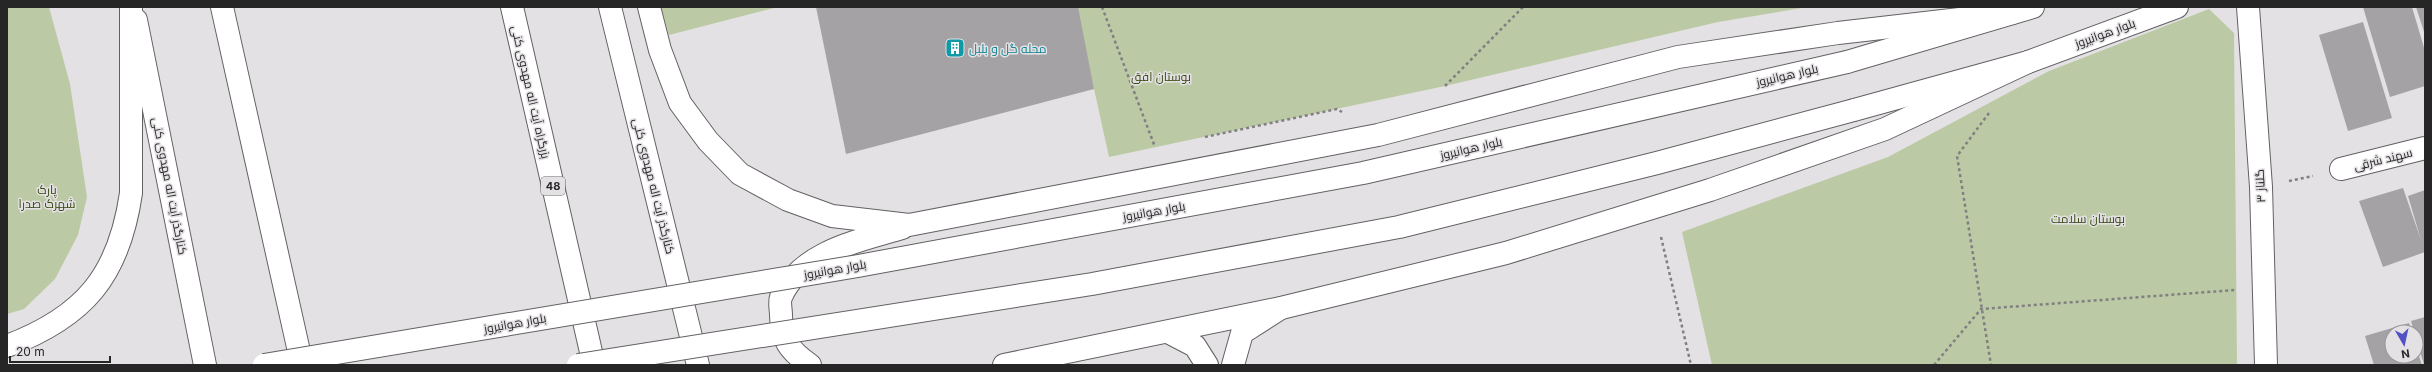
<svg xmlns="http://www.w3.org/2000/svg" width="2432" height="372" font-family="Inter,Cairo,sans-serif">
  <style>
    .green { fill: #bbcaa5 }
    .building { fill: #a4a2a4 }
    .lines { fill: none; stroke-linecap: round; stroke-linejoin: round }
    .minor-casing { stroke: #636163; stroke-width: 24 }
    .major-casing { stroke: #636163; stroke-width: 24 }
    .highway-casing { stroke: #636163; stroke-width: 24 }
    .path { stroke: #817f81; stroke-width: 2.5; stroke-dasharray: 3 3; stroke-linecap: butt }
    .minor { stroke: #fff; stroke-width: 22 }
    .major { stroke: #fff; stroke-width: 22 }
    .highway { stroke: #fff; stroke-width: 22 }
    .major-bridge-casing { stroke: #636163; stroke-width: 24; stroke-linecap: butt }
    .major-bridge { stroke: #fff; stroke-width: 22 }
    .labels { text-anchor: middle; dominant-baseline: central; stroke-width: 3; stroke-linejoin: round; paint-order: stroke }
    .shield { fill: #e4e1e4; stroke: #605e60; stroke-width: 1 }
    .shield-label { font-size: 11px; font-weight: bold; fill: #272627 }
    .street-label { font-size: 12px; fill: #272627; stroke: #e4e1e4 }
    .culture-label { font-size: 12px; fill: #0d838f; stroke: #e4e1e4; text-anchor: start }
    .park-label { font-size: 12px; fill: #35460e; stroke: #e4e1e4 }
  </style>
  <rect width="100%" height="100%" fill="#e4e1e4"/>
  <g class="green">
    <polygon points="7,7 49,7 70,84 87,197 78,235 55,279 24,309 7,314"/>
    <polygon points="661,7 778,7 669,35"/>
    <polygon points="1076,7 1808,7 1718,22 1445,86 1109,157"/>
    <polygon points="2209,9 2234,33 2237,365 1712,365 1682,232 1888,157 2049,71"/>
  </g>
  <g class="building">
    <polygon points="816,7 1078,7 1094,89 846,154"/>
    <polygon points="2363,7 2412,7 2425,51 2425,86 2390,97"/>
    <polygon points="2416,7 2425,7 2425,35"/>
    <polygon points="2363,22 2392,118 2348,131 2319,35"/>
    <polygon points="2403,188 2421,240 2408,196 2425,190 2425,252 2383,267 2359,201"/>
    <polygon points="2425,317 2425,365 2424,365 2411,321"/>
    <polygon points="2409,323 2412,332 2392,332 2392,356 2416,356 2416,347 2422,365 2374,365 2365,336"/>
  </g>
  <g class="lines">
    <defs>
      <g id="minor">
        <polyline points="2248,7 2261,187 2266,365"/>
        <polyline points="2341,169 2425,148"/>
        <polyline points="1168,332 1195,346 1207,365"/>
        <polyline points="1233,365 1242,333 1281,308"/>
      </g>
      <g id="major">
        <polyline points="610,7 698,365"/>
        <polyline points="136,20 205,365"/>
        <polyline points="1847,62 2033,7"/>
        <polyline points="1854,110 2028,62 2177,7"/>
      </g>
      <g id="highway">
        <polyline points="222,7 302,365"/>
        <polyline points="512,7 594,365"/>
        <polyline points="649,7 660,50 680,103 708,141 740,174 788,200 832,216 909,225 1378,135 1678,57 1838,33 2012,13"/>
        <path d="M7,346C84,317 119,276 131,193V7"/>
        <path d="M810,365C790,351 781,340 781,315C781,310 779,302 781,297C801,251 859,241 902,228"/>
        <polyline points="1004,365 1281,308 1506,253 1710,190 1885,129 2028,62"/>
      </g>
    </defs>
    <use href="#minor" class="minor-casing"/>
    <use href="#major" class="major-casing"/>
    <use href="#highway" class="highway-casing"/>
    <g class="path">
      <polyline points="1102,7 1155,147"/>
      <polyline points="1445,86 1523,7"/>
      <polyline points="1989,113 1957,156 1991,365"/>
      <polyline points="1205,137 1337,109 1342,112"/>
      <polyline points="2289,181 2313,176"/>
      <polyline points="1661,237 1691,365"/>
      <polyline points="1934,365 1981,309 2235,290"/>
    </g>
    <use href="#minor" class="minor"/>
    <use href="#major" class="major"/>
    <use href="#highway" class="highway"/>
    <defs>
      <g id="major-bridge">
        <polyline points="264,365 858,266 1363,173 1847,62"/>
        <polyline points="578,365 1092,284 1399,227 1657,163 1854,110"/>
      </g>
    </defs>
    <use href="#major-bridge" class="major-bridge-casing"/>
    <use href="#major-bridge" class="major-bridge"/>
  </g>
  <defs>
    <symbol id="building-square" viewBox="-11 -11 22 22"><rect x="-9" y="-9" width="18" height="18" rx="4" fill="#0f9aa8" stroke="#e4e1e4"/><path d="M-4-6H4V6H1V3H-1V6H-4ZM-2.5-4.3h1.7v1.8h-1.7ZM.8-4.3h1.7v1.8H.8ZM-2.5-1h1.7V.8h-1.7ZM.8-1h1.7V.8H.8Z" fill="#fff"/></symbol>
  </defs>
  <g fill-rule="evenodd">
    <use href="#building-square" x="944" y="37" width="22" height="22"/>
  </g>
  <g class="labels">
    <rect class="shield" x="541" y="177" width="24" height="18" rx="3"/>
    <g class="shield-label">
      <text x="553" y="186">48</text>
    </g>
    <g class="street-label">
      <text transform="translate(2105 33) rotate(-20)">بلوار هوانیروز</text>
      <text transform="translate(1787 75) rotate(-13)">بلوار هوانیروز</text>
      <text transform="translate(531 92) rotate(77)">بزرگراه آیت اله مهدوی کنی</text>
      <text transform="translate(1471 148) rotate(-13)">بلوار هوانیروز</text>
      <text transform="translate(2383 159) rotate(-14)">سهند شرقی</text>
      <text transform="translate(170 186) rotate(79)">کنارگذر آیت اله مهدوی کنی</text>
      <text transform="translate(654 186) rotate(76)">کنارگذر آیت اله مهدوی کنی</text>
      <text transform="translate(2260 186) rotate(-93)">گلناز ۳</text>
      <text transform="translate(1154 211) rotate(-10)">بلوار هوانیروز</text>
      <text transform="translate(835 269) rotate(-10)">بلوار هوانیروز</text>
      <text transform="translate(515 323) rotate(-10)">بلوار هوانیروز</text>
    </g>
    <g class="culture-label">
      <text x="969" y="48">محله گل و بلبل</text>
    </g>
    <g class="park-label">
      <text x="1161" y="76">بوستان افق</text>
      <text x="47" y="189">پارک<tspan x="47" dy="14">شهرک صدرا</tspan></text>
      <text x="2088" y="218">بوستان سلامت</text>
    </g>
  </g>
  <rect width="2432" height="372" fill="none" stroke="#272627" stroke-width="16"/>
  <g transform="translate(2404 344) rotate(171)"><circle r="19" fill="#e4e1e4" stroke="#989698"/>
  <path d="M0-3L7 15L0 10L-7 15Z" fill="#5150c7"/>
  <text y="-6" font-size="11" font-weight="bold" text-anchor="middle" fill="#272627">N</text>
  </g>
  <path d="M10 356v6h100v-6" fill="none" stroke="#272627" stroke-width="2"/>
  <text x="16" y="356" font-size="12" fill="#272627" stroke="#e4e1e4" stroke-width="3" paint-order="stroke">20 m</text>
</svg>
